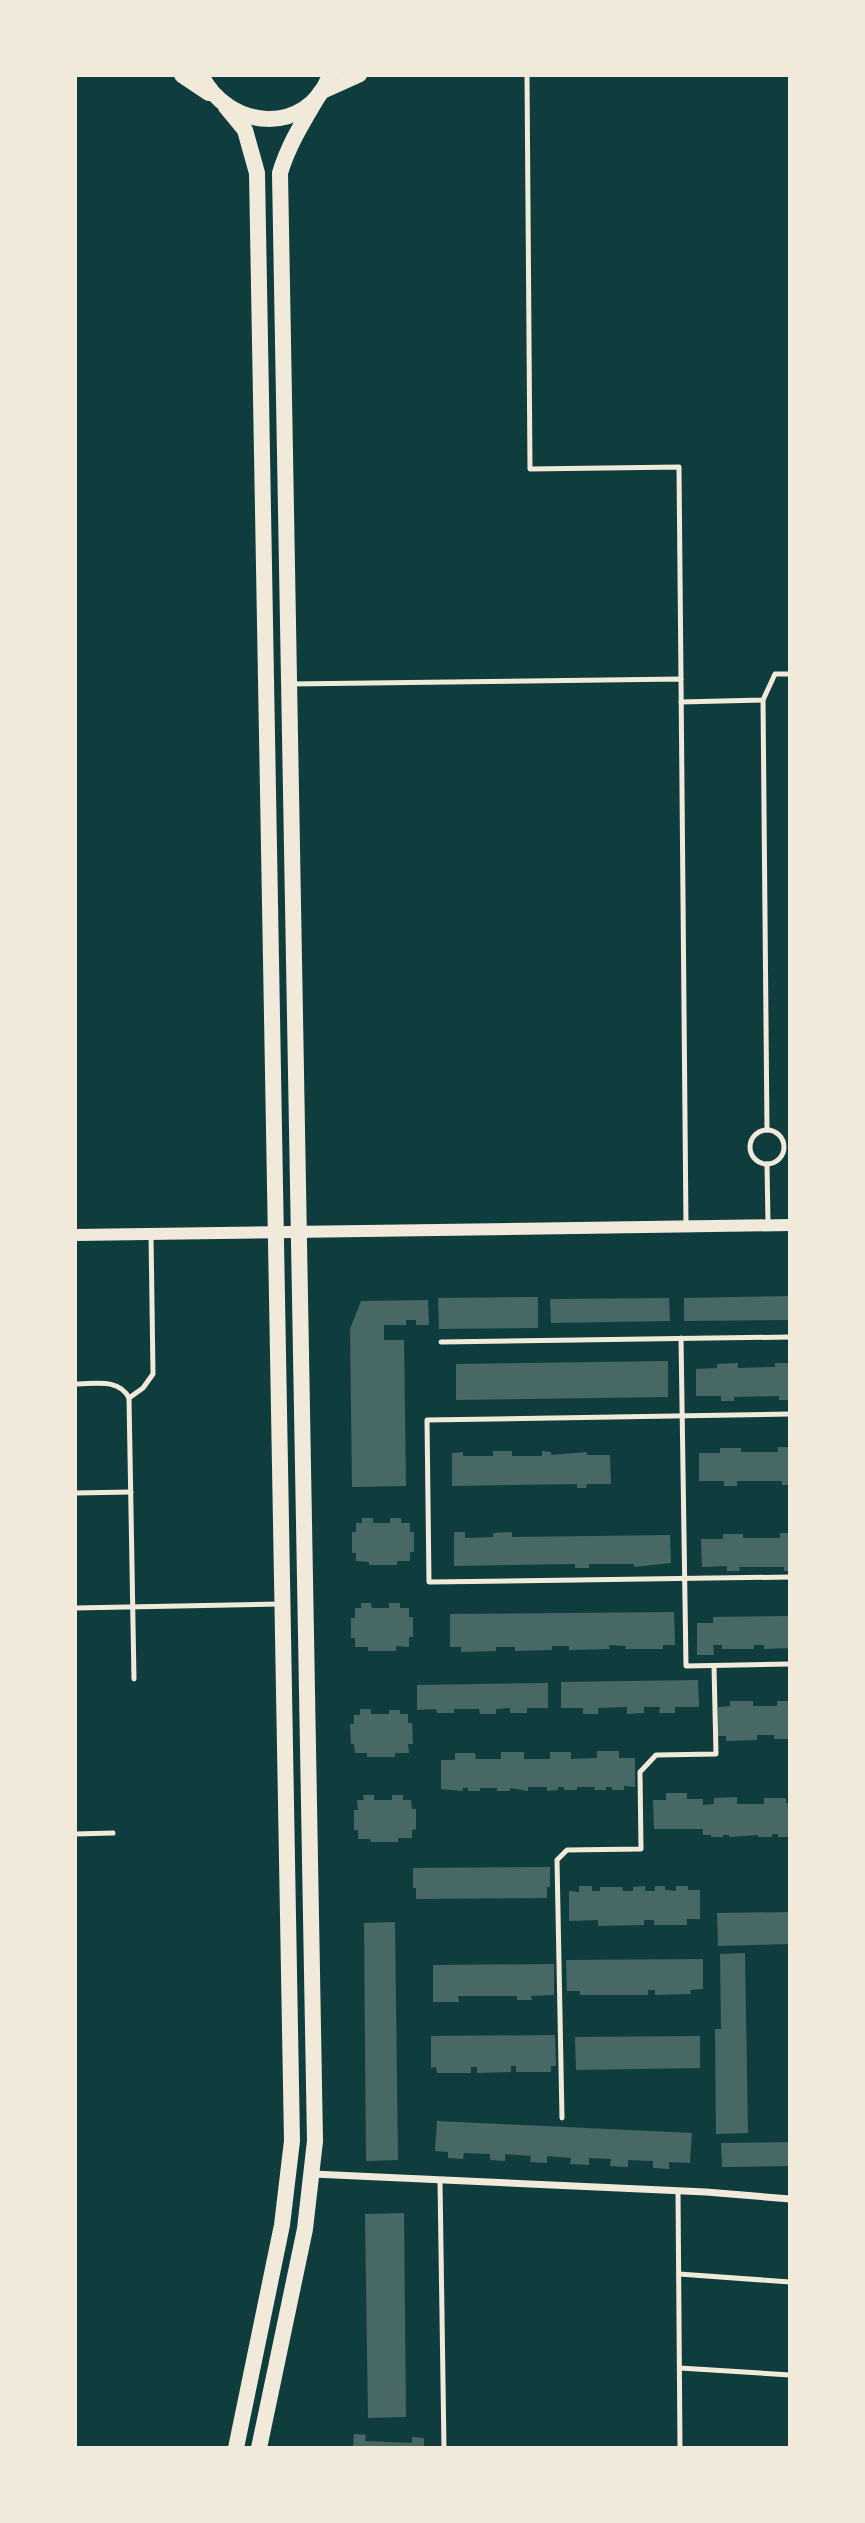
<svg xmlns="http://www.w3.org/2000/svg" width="865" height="2523" font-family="Figtree,sans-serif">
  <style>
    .building { fill: #486865 }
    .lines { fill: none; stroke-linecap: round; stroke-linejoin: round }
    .service { stroke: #f1e9da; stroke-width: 5 }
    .minor { stroke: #f1e9da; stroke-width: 7 }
    .tertiary { stroke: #f1e9da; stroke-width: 12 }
    .secondary { stroke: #f1e9da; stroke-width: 14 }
    .primary { stroke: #f1e9da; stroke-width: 16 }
  </style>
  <rect width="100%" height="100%" fill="#0f3d3e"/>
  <g class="building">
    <polygon points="790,1296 790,1320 684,1321 684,1298"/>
    <polygon points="538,1297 538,1328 439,1329 438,1298"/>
    <polygon points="669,1298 670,1321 551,1323 550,1299"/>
    <polygon points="428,1300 429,1325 416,1325 416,1320 406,1320 406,1325 384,1325 384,1340 404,1340 406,1486 352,1487 350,1329 361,1301"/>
    <polygon points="668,1361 668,1397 456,1400 456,1364"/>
    <polygon points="738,1363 738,1368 775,1367 775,1363 790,1363 790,1400 779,1400 779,1396 734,1397 734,1401 721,1401 721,1396 696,1396 696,1369 717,1368 717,1364"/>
    <polygon points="778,1447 790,1447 790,1485 782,1485 782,1481 737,1481 737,1486 724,1486 724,1481 699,1481 699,1453 720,1453 720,1448 741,1448 741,1452 778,1452"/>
    <polygon points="493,1451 512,1451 512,1456 542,1456 542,1451 551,1452 551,1455 587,1452 587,1455 610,1455 611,1484 587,1484 586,1488 577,1488 577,1484 452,1486 452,1453 463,1452 463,1456 493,1456"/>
    <polygon points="362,1518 373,1518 373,1523 390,1523 390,1518 401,1518 401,1523 410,1523 410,1532 414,1532 414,1552 410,1552 410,1561 397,1561 397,1565 369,1565 369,1562 356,1561 356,1553 352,1553 352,1532 356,1532 356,1523 362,1523"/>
    <polygon points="454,1532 465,1532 465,1538 493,1537 493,1533 512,1532 512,1537 670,1535 671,1563 634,1567 634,1564 589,1564 589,1568 575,1568 575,1564 454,1566"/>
    <polygon points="780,1533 790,1533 790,1571 784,1571 784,1567 739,1567 740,1571 727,1571 727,1566 702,1567 701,1539 723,1539 723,1534 743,1534 743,1538 780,1538"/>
    <polygon points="361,1603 371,1603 372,1608 389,1608 389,1603 400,1603 400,1608 409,1608 409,1617 413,1617 413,1637 409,1637 409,1647 396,1646 396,1651 368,1651 368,1647 355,1647 355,1638 351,1638 351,1618 355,1618 355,1608 361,1608"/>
    <polygon points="674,1612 675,1645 663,1645 663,1649 625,1649 626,1646 609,1645 610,1649 569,1650 569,1646 552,1646 552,1650 515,1651 515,1647 496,1647 496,1651 461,1652 461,1647 450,1647 450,1614"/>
    <polygon points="790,1616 790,1648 764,1649 764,1645 754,1645 754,1649 722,1649 722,1645 713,1645 714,1655 697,1655 697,1623 713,1623 713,1617"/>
    <polygon points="698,1680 699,1707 675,1707 675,1713 659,1713 660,1707 644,1707 644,1713 627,1714 627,1707 598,1708 598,1714 583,1714 583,1708 561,1708 561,1682"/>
    <polygon points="548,1683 548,1708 527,1708 527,1713 510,1713 510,1708 496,1709 496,1714 480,1714 479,1709 454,1709 454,1713 437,1713 436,1709 417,1710 417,1685"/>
    <polygon points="730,1701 753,1701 753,1706 777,1706 777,1701 790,1701 790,1739 774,1739 774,1735 757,1735 757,1740 726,1741 726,1736 718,1736 718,1707 730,1706"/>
    <polygon points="360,1709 371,1709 371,1714 389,1714 389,1710 400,1710 400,1714 408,1714 408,1723 412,1723 413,1744 408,1744 409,1753 395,1753 395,1757 367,1757 367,1753 355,1753 354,1744 351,1744 350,1724 354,1724 354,1715 360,1715"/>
    <polygon points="597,1751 619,1751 619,1758 635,1758 635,1787 624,1786 624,1790 612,1790 612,1787 606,1787 606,1790 594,1790 595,1787 577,1787 577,1790 564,1790 564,1787 558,1787 558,1790 547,1791 547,1787 528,1787 528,1791 510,1788 510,1791 497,1791 497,1788 480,1788 480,1791 468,1791 468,1788 462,1788 463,1791 441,1789 441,1760 455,1760 455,1753 475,1753 476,1759 501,1759 501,1752 524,1752 524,1759 550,1759 550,1752 571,1752 571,1759 597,1758"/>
    <polygon points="666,1793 687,1793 687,1799 703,1799 703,1805 714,1804 714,1798 737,1797 737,1804 764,1804 764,1798 786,1798 786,1803 790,1803 790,1837 778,1837 778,1834 772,1834 772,1837 758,1837 758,1835 729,1837 729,1835 723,1835 723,1837 711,1837 711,1835 703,1835 703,1829 654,1829 653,1800 666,1800"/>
    <polygon points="363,1795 374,1795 374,1800 392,1800 392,1795 403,1795 403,1800 411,1800 412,1809 416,1809 416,1829 412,1830 412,1838 398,1838 398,1842 371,1842 370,1839 358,1839 358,1830 354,1830 354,1810 358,1810 357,1800 364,1800"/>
    <polygon points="550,1867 550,1887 547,1887 547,1898 416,1899 416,1888 413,1888 413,1868"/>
    <polygon points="579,1886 592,1886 592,1891 600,1891 600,1887 622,1887 623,1891 633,1891 633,1887 645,1886 645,1891 655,1891 655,1886 665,1886 665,1890 676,1891 676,1886 688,1886 688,1890 700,1890 700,1919 687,1919 687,1925 654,1925 654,1920 644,1920 644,1925 598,1926 598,1920 569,1921 569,1891 579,1892"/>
    <polygon points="790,1912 790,1944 718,1946 717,1913"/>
    <polygon points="395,1922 398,2160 366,2161 364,1923"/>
    <polygon points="745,1953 748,2133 716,2134 715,2029 721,2029 720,1954"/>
    <polygon points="703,1959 703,1989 690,1990 691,1994 655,1995 655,1990 648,1990 648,1995 580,1995 580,1991 567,1991 566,1960"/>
    <polygon points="554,1964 554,1995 531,1996 532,2000 517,2000 517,1996 458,1996 459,2002 433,2002 433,1965"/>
    <polygon points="555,2035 556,2066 551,2066 551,2072 516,2072 516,2066 511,2066 511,2072 477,2073 477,2067 471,2067 471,2073 437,2073 436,2067 431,2068 431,2036"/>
    <polygon points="700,2036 700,2068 576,2070 575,2037"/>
    <polygon points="437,2121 692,2133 690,2163 669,2162 669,2169 653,2168 653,2161 628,2160 628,2167 610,2166 611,2159 589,2158 589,2165 570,2164 571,2158 547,2156 547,2163 530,2162 531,2156 505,2154 505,2161 490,2160 490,2154 464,2153 463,2159 448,2158 448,2152 435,2151"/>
    <polygon points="790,2142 790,2166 722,2167 721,2143"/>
    <polygon points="404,2213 406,2417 368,2418 365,2214"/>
    <polygon points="354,2434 366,2435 365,2441 412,2443 412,2437 424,2438 424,2448 353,2448"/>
  </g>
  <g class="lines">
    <g class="service">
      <polyline points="527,75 530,469 679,467 681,679"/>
      <polyline points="290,684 681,679 686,1227"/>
      <polyline points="763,700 767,1130"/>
      <polyline points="681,702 763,700 775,674 790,674"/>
      <circle cx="767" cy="1147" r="17"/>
      <polyline points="767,1164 768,1223"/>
      <polyline points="681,1338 686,1666 790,1664"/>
      <polyline points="441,1342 790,1337"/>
      <path d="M75,1384C95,1384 119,1378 129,1398L134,1679"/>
      <polyline points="129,1398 143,1388 153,1374 151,1234"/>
      <polyline points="790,1414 427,1420 429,1582 790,1577"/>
      <polyline points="75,1493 131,1492"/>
      <polyline points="75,1608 280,1604"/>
      <polyline points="75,1834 113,1833"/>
      <polyline points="562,2118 557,1860 567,1850 641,1849 640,1772 656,1755 716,1754 714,1666"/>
      <polyline points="440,2181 444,2448"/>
      <polyline points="678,2191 680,2448"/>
      <polyline points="679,2274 790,2282"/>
      <polyline points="680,2368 790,2375"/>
    </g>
    <polyline class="minor" points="313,2174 706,2192 790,2199"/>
    <polyline class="tertiary" points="75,1235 790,1225"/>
    <polyline class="secondary" points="320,93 360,75"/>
    <g class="primary">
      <polyline points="182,75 209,93"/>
      <path d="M201,75C228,130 307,137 330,75"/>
      <polyline points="226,107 245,130 257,173 292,2141 282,2225 236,2448"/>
      <path d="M259,2448L305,2229L315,2141L280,173C289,143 305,119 320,93"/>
    </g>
  </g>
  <rect width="865" height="2523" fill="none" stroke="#f1e9da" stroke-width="154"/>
</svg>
